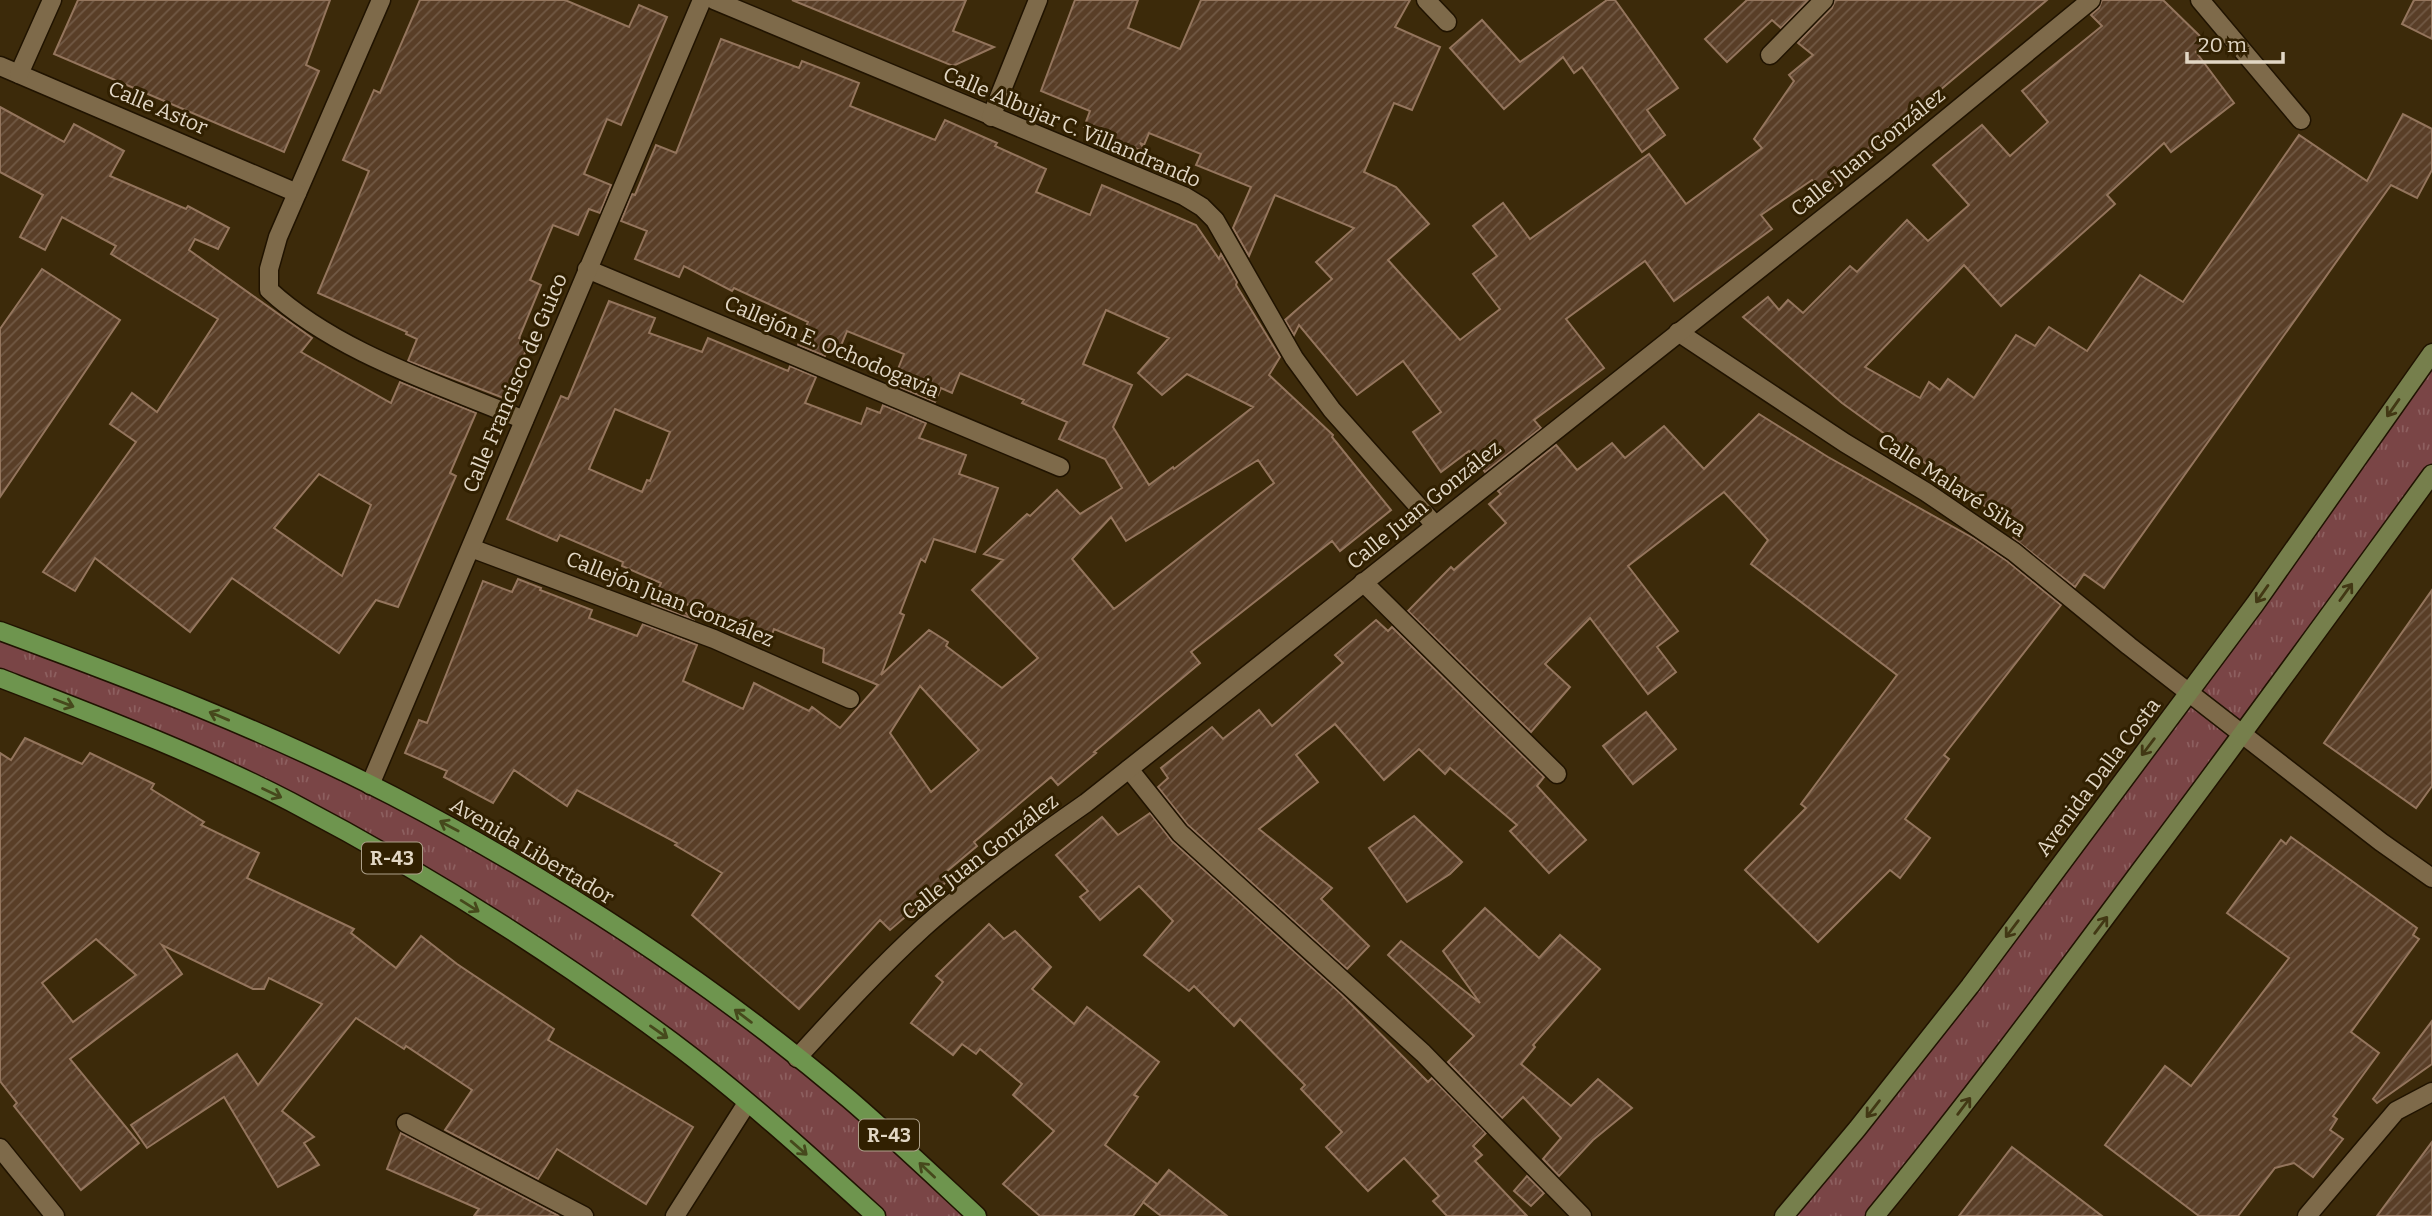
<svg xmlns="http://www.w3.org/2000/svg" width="2432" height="1216" font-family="Bitter,serif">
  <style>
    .grass { fill: url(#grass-tufts) }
    .building { fill: url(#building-hatch); stroke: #94755d; stroke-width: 2; fill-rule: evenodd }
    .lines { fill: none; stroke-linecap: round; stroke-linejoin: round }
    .street-casing { stroke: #201300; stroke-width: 21 }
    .secondary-casing { stroke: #201300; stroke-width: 21 }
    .primary-casing { stroke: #201300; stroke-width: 21 }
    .street { stroke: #7e6a4a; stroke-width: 18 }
    .secondary { stroke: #767f4c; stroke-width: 18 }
    .primary { stroke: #6e954e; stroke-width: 18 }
    .oneway { stroke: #423814 }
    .oneway2 { stroke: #46491c }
    .labels { text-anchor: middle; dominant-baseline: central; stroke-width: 6; stroke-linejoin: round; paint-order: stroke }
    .shield { fill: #312001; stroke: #ada08a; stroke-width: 2 }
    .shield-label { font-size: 19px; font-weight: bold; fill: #e2d7c5 }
    .street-label { font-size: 21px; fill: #e2d7c5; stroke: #312001 }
  </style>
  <defs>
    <pattern id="grass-tufts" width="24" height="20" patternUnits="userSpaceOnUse" patternTransform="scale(1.75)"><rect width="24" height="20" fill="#7a4546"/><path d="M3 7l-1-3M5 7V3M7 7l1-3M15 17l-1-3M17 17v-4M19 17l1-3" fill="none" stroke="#8d5f5f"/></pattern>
    <pattern id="building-hatch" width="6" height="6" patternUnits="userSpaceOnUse" patternTransform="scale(1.75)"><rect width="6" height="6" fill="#593e27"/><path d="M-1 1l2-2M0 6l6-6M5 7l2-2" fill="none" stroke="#715945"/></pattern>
  </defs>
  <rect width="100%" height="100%" fill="#3c2a0a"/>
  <g class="grass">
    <polygon points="2432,353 2432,474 1875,1216 1784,1216 1857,1129"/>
    <polygon points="0,631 392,796 726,1003 977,1216 876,1216 673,1042 373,846 0,678"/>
  </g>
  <g class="building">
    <polygon points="78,0 330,0 306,65 319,71 284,152 54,54"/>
    <polygon points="420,0 565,0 629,27 639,5 667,17 621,125 607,119 584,174 611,185 600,213 589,209 578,235 553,225 530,280 541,285 519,338 529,343 506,399 408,361 417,339 406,334 407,332 318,293 369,171 343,160 374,90 380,93"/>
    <polygon points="792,0 966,0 953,31 994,47 953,66"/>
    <polygon points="1075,0 1138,0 1128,28 1180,49 1201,0 1410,0 1395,27 1440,47 1412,110 1394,103 1364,172 1396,187 1429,224 1388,260 1460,340 1500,309 1473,274 1497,256 1473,226 1503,203 1530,239 1649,154 1686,204 1762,148 1754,139 1794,81 1789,75 1813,55 1798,43 1832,8 1835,0 2047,0 1920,107 1924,112 1902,131 1900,129 1823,193 1812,180 1761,215 1772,229 1674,301 1645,261 1566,319 1604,368 1534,420 1541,428 1485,472 1469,451 1441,472 1413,432 1441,412 1403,361 1357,395 1299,325 1294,335 1285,320 1332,279 1316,262 1354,228 1275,195 1249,256 1233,228 1251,187 1196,165 1201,154 1149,133 1144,145 1140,143 1147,153 1084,127 1090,111 1041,91"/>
    <polygon points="1607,0 1615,0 1678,88 1647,110 1665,135 1642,152 1582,67 1574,73 1563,57 1504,109 1450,48 1482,20 1520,62"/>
    <polygon points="1747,0 1808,0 1781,28 1772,20 1727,62 1705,39"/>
    <polygon points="2102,0 2163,0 2207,43 2196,52 2234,103 2171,152 2164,143 2107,195 2115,204 2001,306 1964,265 1865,367 1920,398 1929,382 1940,390 1948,379 1974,398 2016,335 2035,346 2049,327 2087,351 2140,275 2183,302 2299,135 2367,181 2403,114 2432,129 2432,170 2417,198 2391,185 2104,588 2084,574 2075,587 2013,538 2018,530 1842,403 1743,317 1768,297 1779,310 1788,300 1803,313 1850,266 1857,272 1907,220 1928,241 1969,205 1933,165 1982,125 2010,156 2048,122 2022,91 2102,26 2091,15 2099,8"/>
    <polygon points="2414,0 2432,0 2432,39 2402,24"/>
    <path d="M721,39L799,68L802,61L859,83L850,106L935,140L945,120L997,143L995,146L1046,169L1036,192L1090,215L1102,185L1196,225L1219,259L1221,254L1237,282L1236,285L1280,357L1269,375L1333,435L1332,437L1391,510L1340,551L1332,541L1191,652L1200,663L1094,752L1096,753L1058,785L1051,777L974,842L977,846L946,872L951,878L890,930L880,920L799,1009L692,915L722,873L675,845L677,843L577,790L567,806L514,770L493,803L444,777L447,771L405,753L419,720L427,723L483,581L512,592L518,579L541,588L540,590L592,610L589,618L637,636L643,624L697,645L683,681L743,709L754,683L809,711L812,707L840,728L878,685L823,662L824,649L774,629L770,640L686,604L682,610L695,620L652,604L661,583L622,566L623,562L560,535L557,541L507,519L561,396L568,399L609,301L655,318L649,333L702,352L708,338L788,371L790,366L816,377L805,403L861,424L867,408L880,413L883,405L926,423L919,438L966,455L959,474L998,488L975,552L934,539L925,562L921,559L900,613L904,615L881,675L929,630L948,642L946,646L1002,688L1038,658L972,590L1003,560L984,554L1027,514L1030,516L1057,490L1080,514L1122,488L1105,459L1059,439L1067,422L1022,403L1024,400L960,373L952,393L941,388L935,402L892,384L904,354L847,331L840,348L830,344L825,356L798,345L808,322L734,288L732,291L684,266L679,277L635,259L647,231L621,221L632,194L635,195L656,145L676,153ZM1106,310L1169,338L1138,373L1162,395L1187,374L1253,407L1174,469L1173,467L1149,485L1113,427L1132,385L1083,364ZM615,409L670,432L650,481L647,480L642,492L589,469ZM1258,460L1274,483L1114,609L1072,559L1111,517L1126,541ZM920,686L979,750L931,792L890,733Z"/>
    <path d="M0,107L64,142L74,124L124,151L110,176L186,209L188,206L229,228L218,249L195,239L189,250L312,338L301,352L391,403L400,382L476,413L450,473L456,476L398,607L376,600L339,653L232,578L190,632L95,558L75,591L43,572L136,442L110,424L132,393L157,412L218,319L111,254L116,246L62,217L45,250L20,237L43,195L0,172ZM319,474L371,505L342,576L274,528Z"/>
    <polygon points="42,269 120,320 0,497 0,329"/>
    <polygon points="1759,414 1828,457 1973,538 2007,561 2061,605 1944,755 1949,759 1905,819 1930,838 1900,878 1890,870 1818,942 1745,870 1806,808 1801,804 1897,675 1751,564 1768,540 1724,492 1628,566 1678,631 1657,647 1676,672 1648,694 1590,618 1545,664 1570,687 1531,732 1408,611 1451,567 1454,570 1506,523 1489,504 1501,494 1498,491 1556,445 1577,470 1612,443 1625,458 1664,426 1704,469"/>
    <polygon points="2432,590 2432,786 2416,808 2324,743"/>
    <polygon points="1376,620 1388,631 1392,627 1544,777 1537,786 1586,840 1549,873 1510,831 1517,825 1450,768 1445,774 1419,749 1384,780 1335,724 1296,755 1318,782 1259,829 1332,888 1321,899 1369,946 1347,969 1188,825 1158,787 1168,778 1161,768 1212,727 1223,739 1259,710 1272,726 1343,663 1335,655"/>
    <polygon points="1646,712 1676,749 1633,784 1603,746"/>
    <path d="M25,738L82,764L90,753L154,784L151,789L204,822L201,825L259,853L247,878L354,929L351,933L396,968L421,936L457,964L554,1029L548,1040L693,1127L646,1204L557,1149L538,1179L445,1130L472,1090L406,1046L404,1049L356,1018L282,1111L314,1137L304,1143L319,1165L278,1187L224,1097L147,1148L131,1125L237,1054L258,1085L322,1004L269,978L264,989H253L162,945L182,974L70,1059L139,1143L81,1190L14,1106L17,1103L0,1081V753L11,760ZM96,939L136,975L73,1022L42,983Z"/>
    <polygon points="1150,813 1172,841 1340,993 1428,1082 1432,1078 1486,1133 1473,1146 1482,1155 1475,1161 1527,1216 1447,1216 1433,1201 1439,1196 1404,1158 1368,1191 1326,1147 1342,1132 1301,1089 1305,1085 1240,1019 1234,1026 1194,986 1189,991 1144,955 1173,921 1139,886 1100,920 1080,897 1088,891 1056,855 1102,817 1118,835"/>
    <polygon points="1414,816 1462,862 1450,874 1407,902 1369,848"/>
    <polygon points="2291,837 2417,928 2413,935 2419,939 2351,1032 2379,1053 2333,1116 2337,1119 2330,1130 2343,1139 2313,1177 2294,1163 2275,1168 2238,1216 2199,1216 2105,1145 2165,1066 2191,1086 2289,958 2227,913 2281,840 2286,844"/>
    <polygon points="1485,908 1539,958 1560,935 1600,969 1533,1045 1535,1047 1521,1064 1571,1106 1598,1079 1632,1108 1593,1140 1559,1176 1543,1159 1561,1138 1523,1097 1502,1118 1448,1062 1474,1036 1388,955 1401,941 1480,1003 1443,951"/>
    <polygon points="989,924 1004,939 1015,931 1051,967 1032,989 1074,1024 1087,1007 1159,1062 1134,1095 1138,1097 1105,1145 1157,1184 1133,1216 1040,1216 1003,1184 1054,1131 1013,1095 1022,1084 980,1049 976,1054 962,1044 953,1055 911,1023 943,982 936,976"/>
    <polygon points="2432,1021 2432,1064 2377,1103 2373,1099"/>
    <polygon points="401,1133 559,1216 474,1216 479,1209 387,1169"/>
    <polygon points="2432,1142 2432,1216 2377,1216"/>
    <polygon points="2012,1147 2102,1216 1959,1216"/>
    <polygon points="1169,1170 1227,1216 1161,1216 1143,1202"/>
    <polygon points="1527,1176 1544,1193 1531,1206 1514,1191"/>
  </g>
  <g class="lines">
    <defs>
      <g id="street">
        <path d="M381,0L278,237L269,269V290C337,353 439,384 524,420"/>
        <polyline points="714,0 1184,196 1202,207 1215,220 1294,358 1332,410 1435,525"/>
        <polyline points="1426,0 1447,22"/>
        <polyline points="2200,0 2301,120"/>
        <polyline points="1770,55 1824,0"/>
        <polyline points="0,66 297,193"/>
        <polyline points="19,74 52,0"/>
        <polyline points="991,117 1038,0"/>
        <polyline points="587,269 1060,467"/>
        <polyline points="1678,332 1845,443 1926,492 2014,552 2129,646 2381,842 2432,878"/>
        <polyline points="471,548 714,639 850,699"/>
        <polyline points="1363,582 1557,774"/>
        <polyline points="1129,769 1180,833 1423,1053 1582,1216"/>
        <polyline points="370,785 702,0"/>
        <path d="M797,1058C838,1013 879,968 924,927C975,882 1030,842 1086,803L1884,170L2091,0"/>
        <polyline points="406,1123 584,1216"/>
        <polyline points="0,1148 55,1216"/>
        <polyline points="675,1216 747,1103"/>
        <polyline points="2307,1216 2396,1111 2432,1092"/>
      </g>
      <g id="secondary">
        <polyline points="1784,1216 1857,1129 1970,986 2255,604 2432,353"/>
        <path d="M1875,1216C1967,1104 2053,988 2140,871C2239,740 2335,607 2432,474"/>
      </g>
      <g id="primary">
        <path d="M0,631C133,680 267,731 393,796C554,880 711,982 849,1099C893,1137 935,1177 977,1216"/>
        <path d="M0,678C98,716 198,754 291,802C423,871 551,952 671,1041C742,1094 810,1156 876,1216"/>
      </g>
    </defs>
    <use href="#street" class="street-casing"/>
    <use href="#secondary" class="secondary-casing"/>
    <use href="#primary" class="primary-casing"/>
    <use href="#street" class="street"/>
    <use href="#secondary" class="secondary"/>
    <use href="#primary" class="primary"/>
  </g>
  <defs><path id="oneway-shaft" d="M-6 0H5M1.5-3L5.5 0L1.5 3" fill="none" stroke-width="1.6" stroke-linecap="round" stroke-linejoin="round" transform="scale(1.75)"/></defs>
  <g class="oneway">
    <use href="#oneway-shaft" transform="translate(2393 408) rotate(125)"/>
    <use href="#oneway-shaft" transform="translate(2346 592) rotate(-54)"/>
    <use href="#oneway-shaft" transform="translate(2262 594) rotate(125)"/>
    <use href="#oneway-shaft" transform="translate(2148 747) rotate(127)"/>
    <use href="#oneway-shaft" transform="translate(2101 925) rotate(-53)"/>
    <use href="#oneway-shaft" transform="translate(2012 929) rotate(127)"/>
    <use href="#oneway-shaft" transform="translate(1964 1106) rotate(-53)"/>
    <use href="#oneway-shaft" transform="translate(1873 1109) rotate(128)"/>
  </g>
  <g class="oneway2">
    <use href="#oneway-shaft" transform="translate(64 703) rotate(21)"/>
    <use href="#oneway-shaft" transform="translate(219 716) rotate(-157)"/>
    <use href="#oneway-shaft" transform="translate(272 793) rotate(25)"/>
    <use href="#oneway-shaft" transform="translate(449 826) rotate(-152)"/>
    <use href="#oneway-shaft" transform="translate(470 906) rotate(32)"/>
    <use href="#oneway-shaft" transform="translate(743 1016) rotate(-143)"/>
    <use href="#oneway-shaft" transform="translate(659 1032) rotate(35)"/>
    <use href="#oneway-shaft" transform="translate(799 1148) rotate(41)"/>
    <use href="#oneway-shaft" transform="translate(927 1170) rotate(-137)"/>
  </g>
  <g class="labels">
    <g class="shield">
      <rect x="362" y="842.5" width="60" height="31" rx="5"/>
      <rect x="859" y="1119.5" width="60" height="31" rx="5"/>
    </g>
    <g class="shield-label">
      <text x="392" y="858">R-43</text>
      <text x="889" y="1135">R-43</text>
    </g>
    <g class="street-label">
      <text transform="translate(158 108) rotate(23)">Calle Astor</text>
      <text transform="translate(1072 127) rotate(23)">Calle Albujar C. Villandrando</text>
      <text transform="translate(1868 152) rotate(-39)">Calle Juan González</text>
      <text transform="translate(832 347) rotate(23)">Callejón E. Ochodogavia</text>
      <text transform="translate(515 383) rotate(-67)">Calle Francisco de Guico</text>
      <text transform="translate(1952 485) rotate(33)">Calle Malavé Silva</text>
      <text transform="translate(1424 505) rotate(-39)">Calle Juan González</text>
      <text transform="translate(670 599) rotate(22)">Callejón Juan González</text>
      <text transform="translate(2098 777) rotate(-53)">Avenida Dalla Costa</text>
      <text transform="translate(532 851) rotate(31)">Avenida Libertador</text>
      <text transform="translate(980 857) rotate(-38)">Calle Juan González</text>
    </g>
  </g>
  <path d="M2187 52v10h96v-10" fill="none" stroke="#e2d7c5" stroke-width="3.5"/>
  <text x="2198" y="52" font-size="21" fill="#e2d7c5" stroke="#312001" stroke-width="5" paint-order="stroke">20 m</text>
</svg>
